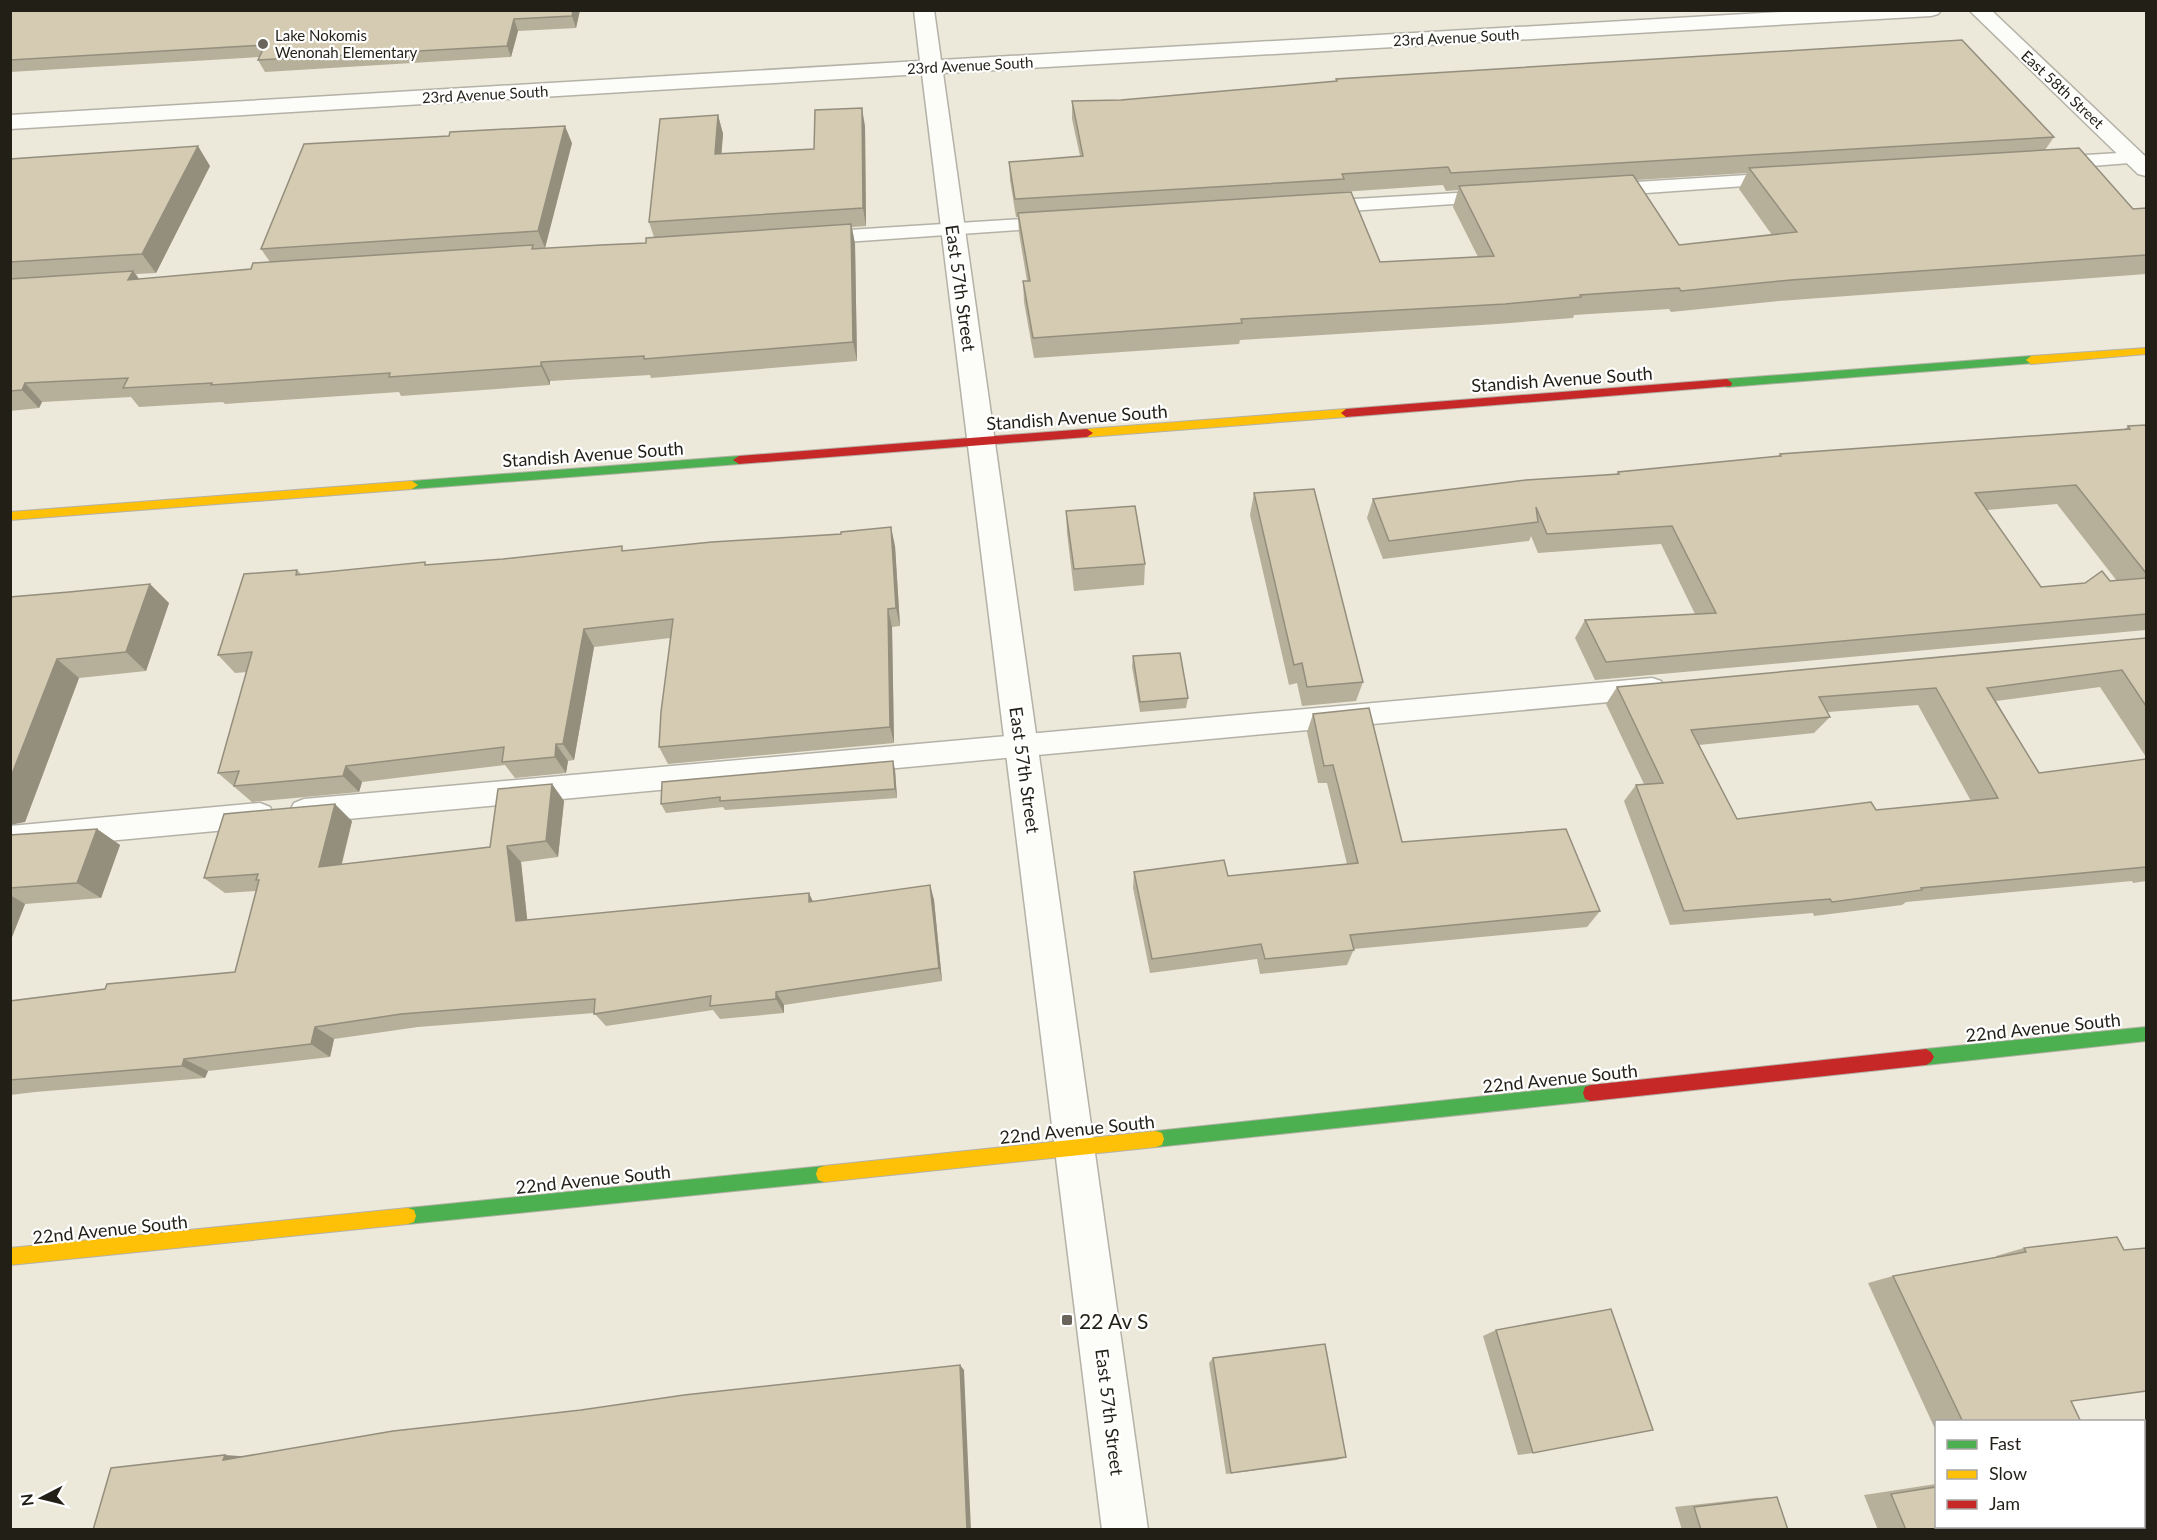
<svg xmlns="http://www.w3.org/2000/svg" width="2157" height="1540" font-family="Lato,sans-serif">
  <style>
    .lines { fill: none; stroke-linecap: round; stroke-linejoin: round }
    .lane-casing { stroke: #b4b1a7; stroke-width: 3 }
    .street-casing { stroke: #b4b1a7; stroke-width: 3 }
    .fast-casing { stroke: #b4b1a7; stroke-width: 2 }
    .slow-casing { stroke: #b4b1a7; stroke-width: 2 }
    .jam-casing { stroke: #b4b1a7; stroke-width: 2 }
    .lane { fill: #fcfcf9; fill-rule: evenodd }
    .street { fill: #fcfcf9; fill-rule: evenodd }
    .fast { fill: #4caf50; fill-rule: evenodd }
    .slow { fill: #ffc107; fill-rule: evenodd }
    .jam { fill: #c62828; fill-rule: evenodd }
    .wall { fill: #b6af99; fill-rule: evenodd }
    .shaded-wall { fill: #948e7d }
    .building { fill: #d4cbb2; stroke: #948e7d; stroke-width: 1.5; fill-rule: evenodd }
    .poi-dot { fill: #69655b; stroke: #fff; stroke-width: 2 }
    .labels { text-anchor: middle; dominant-baseline: central; stroke-width: 4.5; stroke-linejoin: round; paint-order: stroke }
    .far-poi-label { font-size: 15px; fill: #221f17; stroke: #fff; text-anchor: start }
    .far-street-label { font-size: 15px; fill: #221f17; stroke: #fff }
    .street-label { font-size: 18px; fill: #221f17; stroke: #fff }
    .near-poi-label { font-size: 21px; fill: #221f17; stroke: #fff; text-anchor: start }
  </style>
  <rect width="100%" height="100%" fill="#ece8da"/>
  <g class="lines">
    <defs>
      <g id="lane">
        <polygon points="2135,152 2142,154 2144,158 2142,162 2054,169 2047,167 2045,163 2047,159 2054,157"/>
        <polygon points="1779,173 1786,175 1788,179 1786,183 1604,196 1597,194 1595,190 1597,186 1604,184"/>
        <polygon points="1491,191 1498,193 1500,197 1498,201 1320,213 1313,211 1310,207 1313,203 1320,201"/>
        <polygon points="1054,217 1061,219 1064,223 1061,227 817,244 810,242 807,238 810,234 817,232"/>
        <polygon points="1652,678 1661,681 1665,688 1661,695 1652,698 304,823 294,819 290,811 294,803 304,799"/>
        <polygon points="260,803 270,807 274,815 270,823 260,827 10,850 10,826"/>
      </g>
      <g id="street">
        <polygon points="914,10 934,10 941,60 1817,10 1941,10 1938,14 1931,16 943,73 1148,1530 1102,1530 922,74 10,129 10,115 920,61"/>
        <polygon points="1969,10 1991,10 2146,157 2146,176 2138,174"/>
      </g>
      <g id="fast">
        <polygon points="2031,356 2035,357 2035,363 1727,387 1722,383 1727,379"/>
        <polygon points="739,456 745,460 739,464 412,489 406,485 412,481"/>
        <polygon points="2146,1027 2146,1041 1926,1065 1921,1062 1918,1057 1921,1052 1926,1049"/>
        <polygon points="1591,1085 1597,1087 1599,1093 1597,1099 1591,1101 1156,1147 1150,1145 1148,1139 1150,1133 1156,1131"/>
        <polygon points="824,1166 830,1168 832,1174 830,1180 824,1182 408,1224 402,1222 400,1216 402,1210 408,1208"/>
      </g>
      <g id="slow">
        <polygon points="2146,348 2146,354 2031,364 2026,360 2031,356"/>
        <polygon points="1346,409 1351,413 1346,417 1087,437 1081,433 1087,429"/>
        <polygon points="412,481 418,485 412,489 10,520 10,512"/>
        <polygon points="1156,1131 1162,1133 1164,1139 1162,1145 1156,1147 824,1182 818,1180 816,1174 818,1168 824,1166"/>
        <polygon points="408,1208 414,1210 416,1216 414,1222 408,1224 10,1265 10,1248"/>
      </g>
      <g id="jam">
        <polygon points="1727,379 1732,383 1731,386 1346,417 1341,413 1346,409"/>
        <polygon points="1087,429 1093,433 1087,437 739,464 733,460 739,456"/>
        <polygon points="1926,1049 1931,1052 1934,1057 1931,1062 1926,1065 1591,1101 1585,1099 1583,1093 1585,1087 1591,1085"/>
      </g>
    </defs>
    <use href="#lane" class="lane-casing"/>
    <use href="#street" class="street-casing"/>
    <use href="#fast" class="fast-casing"/>
    <use href="#slow" class="slow-casing"/>
    <use href="#jam" class="jam-casing"/>
    <use href="#lane" class="lane"/>
    <use href="#street" class="street"/>
    <use href="#fast" class="fast"/>
    <use href="#slow" class="slow"/>
    <use href="#jam" class="jam"/>
  </g>
  <g class="wall">
    <polygon points="10,10 580,10 576,28 518,31 511,57 265,72 258,60 259,57 10,72"/>
    <path d="M1336,79L2054,137L2045,150L2133,209L2146,208V274L1779,301L1671,312L1669,309L1574,315L1573,318L1497,324L1240,340L1239,344L1034,358L1024,302L1023,281H1027L1019,233L1018,217H1016L1010,180L1009,162L1080,156L1072,119V101L1121,100L1336,81ZM1747,173L1739,189L1772,235L1679,245L1636,180ZM1443,185L1446,191L1458,190L1453,207L1478,257L1380,262L1342,193V192Z"/>
    <polygon points="718,115 723,134 721,154 814,149 865,126 866,226 852,227 855,244 857,361 651,378 650,375 550,381 550,385 401,396 399,392 225,404 223,402 139,407 131,397 42,402 39,408 10,411 10,159 210,166 156,273 136,274 139,279 251,269 270,262 261,249 572,143 545,248 646,243 654,237 649,222"/>
    <path d="M2146,425V630L1595,680L1575,638L1585,620L1695,614L1661,544L1538,553L1531,536L1529,541L1383,559L1367,518L1373,499L1616,474L1618,472L1778,456L1780,454L2125,429L2128,426ZM2057,504L2117,581L2041,587L1987,510Z"/>
    <polygon points="1254,493 1363,682 1356,701 1302,706 1297,683 1289,685 1250,515"/>
    <polygon points="1066,511 1145,564 1144,585 1074,591 1067,533"/>
    <polygon points="895,546 900,626 892,627 894,743 668,764 659,747 670,638 594,647 574,760 568,761 566,773 515,778 505,765 362,782 359,792 252,802 218,773 247,672 235,673 218,655 297,570 301,574 625,551"/>
    <polygon points="10,597 169,603 146,671 79,678 25,822"/>
    <path d="M2146,638V757L2100,687L1996,701L2039,773L2146,759V881L2133,883L2132,881L1906,902L1902,905L1814,916L1813,913L1670,925L1624,801L1636,785L1644,784L1606,704L1617,687ZM1918,705L1971,801L1876,810L1737,819L1699,745L1814,733L1830,717L1828,712Z"/>
    <polygon points="1133,656 1188,698 1186,708 1140,712 1132,667"/>
    <polygon points="1313,714 1402,842 1600,911 1587,927 1354,949 1347,965 1260,974 1257,959 1150,973 1133,888 1134,872 1228,876 1347,864 1327,783 1318,783 1307,732"/>
    <polygon points="895,770 897,798 725,810 723,807 666,813 661,804"/>
    <polygon points="552,784 564,801 558,857 521,862 527,920 813,902 930,885 934,900 942,981 784,1005 784,1013 720,1019 713,1010 606,1026 594,1013 418,1027 334,1039 330,1057 208,1071 205,1078 35,1092 10,1095 10,1001 235,972 256,891 225,893 204,878 352,821 342,864 490,847"/>
    <polygon points="97,829 120,845 101,898 25,904 10,942 10,835"/>
    <polygon points="2117,1237 2071,1401 2081,1422 1936,1422 1936,1431 1868,1283 1893,1276 1996,1257 1996,1256 2024,1248"/>
    <polygon points="1496,1330 1533,1453 1518,1455 1483,1336"/>
    <polygon points="1213,1358 1346,1457 1337,1460 1226,1474 1209,1363"/>
    <polygon points="1936,1484 1936,1527 2144,1527 2144,1490 2146,1490 2146,1530 1878,1530 1864,1495"/>
    <polygon points="1777,1497 1788,1530 1682,1530 1675,1507 1755,1498"/>
  </g>
  <g class="shaded-wall">
    <polygon points="573,10 580,10 576,28 572,16"/>
    <polygon points="514,19 518,31 511,57 507,46"/>
    <polygon points="862,108 865,126 866,226 863,208"/>
    <polygon points="718,115 723,134 720,173 715,154"/>
    <polygon points="565,126 572,143 545,248 538,231"/>
    <polygon points="198,146 210,166 156,273 142,254"/>
    <polygon points="851,224 855,244 857,361 853,342"/>
    <polygon points="133,271 147,290 128,280"/>
    <polygon points="541,362 550,381 550,385 541,366"/>
    <polygon points="25,383 42,402 39,408 22,390"/>
    <polygon points="891,527 895,546 900,626 896,608"/>
    <polygon points="150,584 169,603 146,671 126,652"/>
    <polygon points="888,609 892,627 894,743 890,727"/>
    <polygon points="584,629 594,647 574,760 563,744"/>
    <polygon points="57,659 79,678 25,822 10,825 10,779"/>
    <polygon points="556,744 568,761 566,773 555,757"/>
    <polygon points="893,761 895,770 897,798 895,789"/>
    <polygon points="346,766 362,782 359,792 343,776"/>
    <polygon points="552,784 564,801 558,857 546,841"/>
    <polygon points="335,804 352,821 337,882 319,867"/>
    <polygon points="97,829 120,845 101,898 77,883"/>
    <polygon points="507,846 521,862 529,936 516,921"/>
    <polygon points="930,885 934,900 942,981 939,968"/>
    <polygon points="809,893 816,908 809,902"/>
    <polygon points="10,895 25,904 10,942"/>
    <polygon points="776,992 784,1005 784,1013 776,999"/>
    <polygon points="315,1027 334,1039 330,1057 311,1044"/>
    <polygon points="184,1059 208,1071 205,1078 182,1066"/>
    <polygon points="960,1365 964,1370 971,1530 967,1530"/>
    <polygon points="225,1455 253,1457 223,1460"/>
  </g>
  <g class="building">
    <polygon points="10,10 573,10 572,16 514,19 507,46 258,60 265,45 10,60"/>
    <polygon points="1962,40 2054,137 1451,173 1448,167 1342,174 1344,179 1015,199 1009,162 1083,156 1072,101 1121,100 1337,81 1336,79"/>
    <polygon points="862,108 863,208 649,222 660,119 718,115 715,154 814,149 815,110"/>
    <polygon points="565,126 538,231 261,249 304,144 449,136 450,132"/>
    <polygon points="198,146 142,254 10,262 10,159"/>
    <polygon points="2079,148 2133,209 2146,208 2146,255 1791,280 1681,291 1679,288 1580,295 1581,297 1505,304 1241,319 1242,323 1033,338 1023,281 1030,281 1018,213 1351,192 1380,262 1494,256 1459,186 1633,175 1679,245 1797,232 1749,168"/>
    <polygon points="851,224 853,342 644,359 644,356 541,362 541,366 389,377 390,373 211,385 212,383 123,388 128,378 25,383 22,390 10,391 10,279 133,271 128,280 251,269 253,263 533,245 532,249 601,245 646,243 646,238"/>
    <polygon points="2146,425 2146,573 2076,485 1975,493 2041,587 2085,583 2102,571 2110,581 2146,578 2146,614 1606,662 1585,620 1716,613 1672,526 1547,534 1536,507 1538,522 1389,541 1373,499 1526,480 1619,474 1618,472 1781,456 1780,454 2130,429 2128,426"/>
    <polygon points="1314,489 1363,682 1307,687 1302,663 1294,665 1254,493"/>
    <polygon points="1135,506 1145,564 1074,569 1066,511"/>
    <polygon points="891,527 896,608 888,609 890,727 659,747 661,712 673,619 584,629 563,744 556,744 555,757 502,762 504,747 346,766 343,776 234,786 239,771 218,773 252,652 218,655 244,574 297,570 296,575 425,562 425,565 503,559 622,546 622,551 712,542 841,534 841,532"/>
    <polygon points="150,584 126,652 57,659 10,779 10,597 69,592"/>
    <path d="M2146,638V706L2122,670L1987,688L2039,773L2146,759V867L1921,888L1922,890L1832,902L1830,899L1684,911L1636,785L1663,783L1617,687ZM1936,688L1998,798L1876,810L1871,802L1737,819L1691,730L1830,717L1819,697Z"/>
    <polygon points="1180,653 1188,698 1140,702 1133,656"/>
    <polygon points="1369,708 1402,842 1566,829 1600,911 1350,935 1354,950 1265,959 1261,944 1152,959 1134,872 1224,860 1228,876 1358,863 1333,765 1324,766 1313,714"/>
    <polygon points="893,761 895,789 720,801 720,797 661,804 662,782"/>
    <polygon points="552,784 546,841 507,846 516,921 809,893 809,902 930,885 939,968 776,992 776,999 710,1006 711,996 594,1014 595,999 401,1014 315,1027 311,1044 184,1059 182,1066 10,1080 10,1001 105,989 107,984 235,972 259,880 256,880 258,874 204,878 224,814 335,804 319,867 490,847 498,789"/>
    <polygon points="97,829 77,883 10,888 10,835"/>
    <polygon points="2117,1237 2124,1250 2146,1248 2146,1391 2071,1401 2081,1422 1963,1422 1893,1276 2026,1252 2024,1248"/>
    <polygon points="1611,1309 1653,1430 1533,1453 1496,1330"/>
    <polygon points="1325,1344 1346,1457 1231,1473 1213,1358"/>
    <polygon points="960,1365 967,1530 93,1530 111,1468 225,1455 223,1460 393,1431 581,1410 684,1395"/>
    <polygon points="1936,1487 1936,1527 2135,1527 2136,1530 1906,1530 1891,1494"/>
    <polygon points="2146,1494 2146,1506 2144,1500 2144,1495"/>
    <polygon points="1777,1497 1788,1530 1701,1530 1694,1507"/>
  </g>
  <g class="poi-dot">
    <circle cx="263" cy="44" r="6"/>
    <rect x="1061" y="1314" width="12" height="12" rx="3"/>
  </g>
  <g class="labels">
    <g class="far-poi-label">
      <text x="275" y="35">Lake Nokomis<tspan x="275" dy="17">Wenonah Elementary</tspan></text>
    </g>
    <g class="far-street-label">
      <text transform="translate(1456 37) rotate(-3)">23rd Avenue South</text>
      <text transform="translate(970 65) rotate(-3)">23rd Avenue South</text>
      <text transform="translate(2063 89) rotate(43)">East 58th Street</text>
      <text transform="translate(485 94) rotate(-3)">23rd Avenue South</text>
    </g>
    <g class="street-label">
      <text transform="translate(961 288) rotate(82)">East 57th Street</text>
      <text transform="translate(1562 379) rotate(-4)">Standish Avenue South</text>
      <text transform="translate(1077 417) rotate(-4)">Standish Avenue South</text>
      <text transform="translate(593 454) rotate(-4)">Standish Avenue South</text>
      <text transform="translate(1025 770) rotate(82)">East 57th Street</text>
      <text transform="translate(2043 1027) rotate(-6)">22nd Avenue South</text>
      <text transform="translate(1560 1078) rotate(-6)">22nd Avenue South</text>
      <text transform="translate(1077 1129) rotate(-6)">22nd Avenue South</text>
      <text transform="translate(593 1179) rotate(-6)">22nd Avenue South</text>
      <text transform="translate(110 1229) rotate(-6)">22nd Avenue South</text>
      <text transform="translate(1110 1412) rotate(83)">East 57th Street</text>
    </g>
    <g class="near-poi-label">
      <text x="1079" y="1320">22 Av S</text>
    </g>
  </g>
  <rect width="2157" height="1540" fill="none" stroke="#221f17" stroke-width="24"/>
  <rect x="1935" y="1420" width="210" height="108" fill="#ffffff" stroke="#a7a5a2" stroke-width="1.5"/>
  <rect x="1947" y="1440" width="30" height="9" fill="#4caf50" stroke="#a7a5a2" stroke-width="1.5"/>
  <text x="1989" y="1450" font-size="18" fill="#221f17">Fast</text>
  <rect x="1947" y="1470" width="30" height="9" fill="#ffc107" stroke="#a7a5a2" stroke-width="1.5"/>
  <text x="1989" y="1480" font-size="18" fill="#221f17">Slow</text>
  <rect x="1947" y="1500" width="30" height="9" fill="#c62828" stroke="#a7a5a2" stroke-width="1.5"/>
  <text x="1989" y="1510" font-size="18" fill="#221f17">Jam</text>
  <g transform="translate(42 1498) rotate(263)" stroke="#ffffff" stroke-width="4.5" paint-order="stroke">
  <path d="M0-4.5L10 22L0 15L-10 22Z" fill="#221f17"/>
  <text y="-9" font-size="16" font-weight="bold" text-anchor="middle" fill="#221f17">N</text>
  </g>
</svg>
